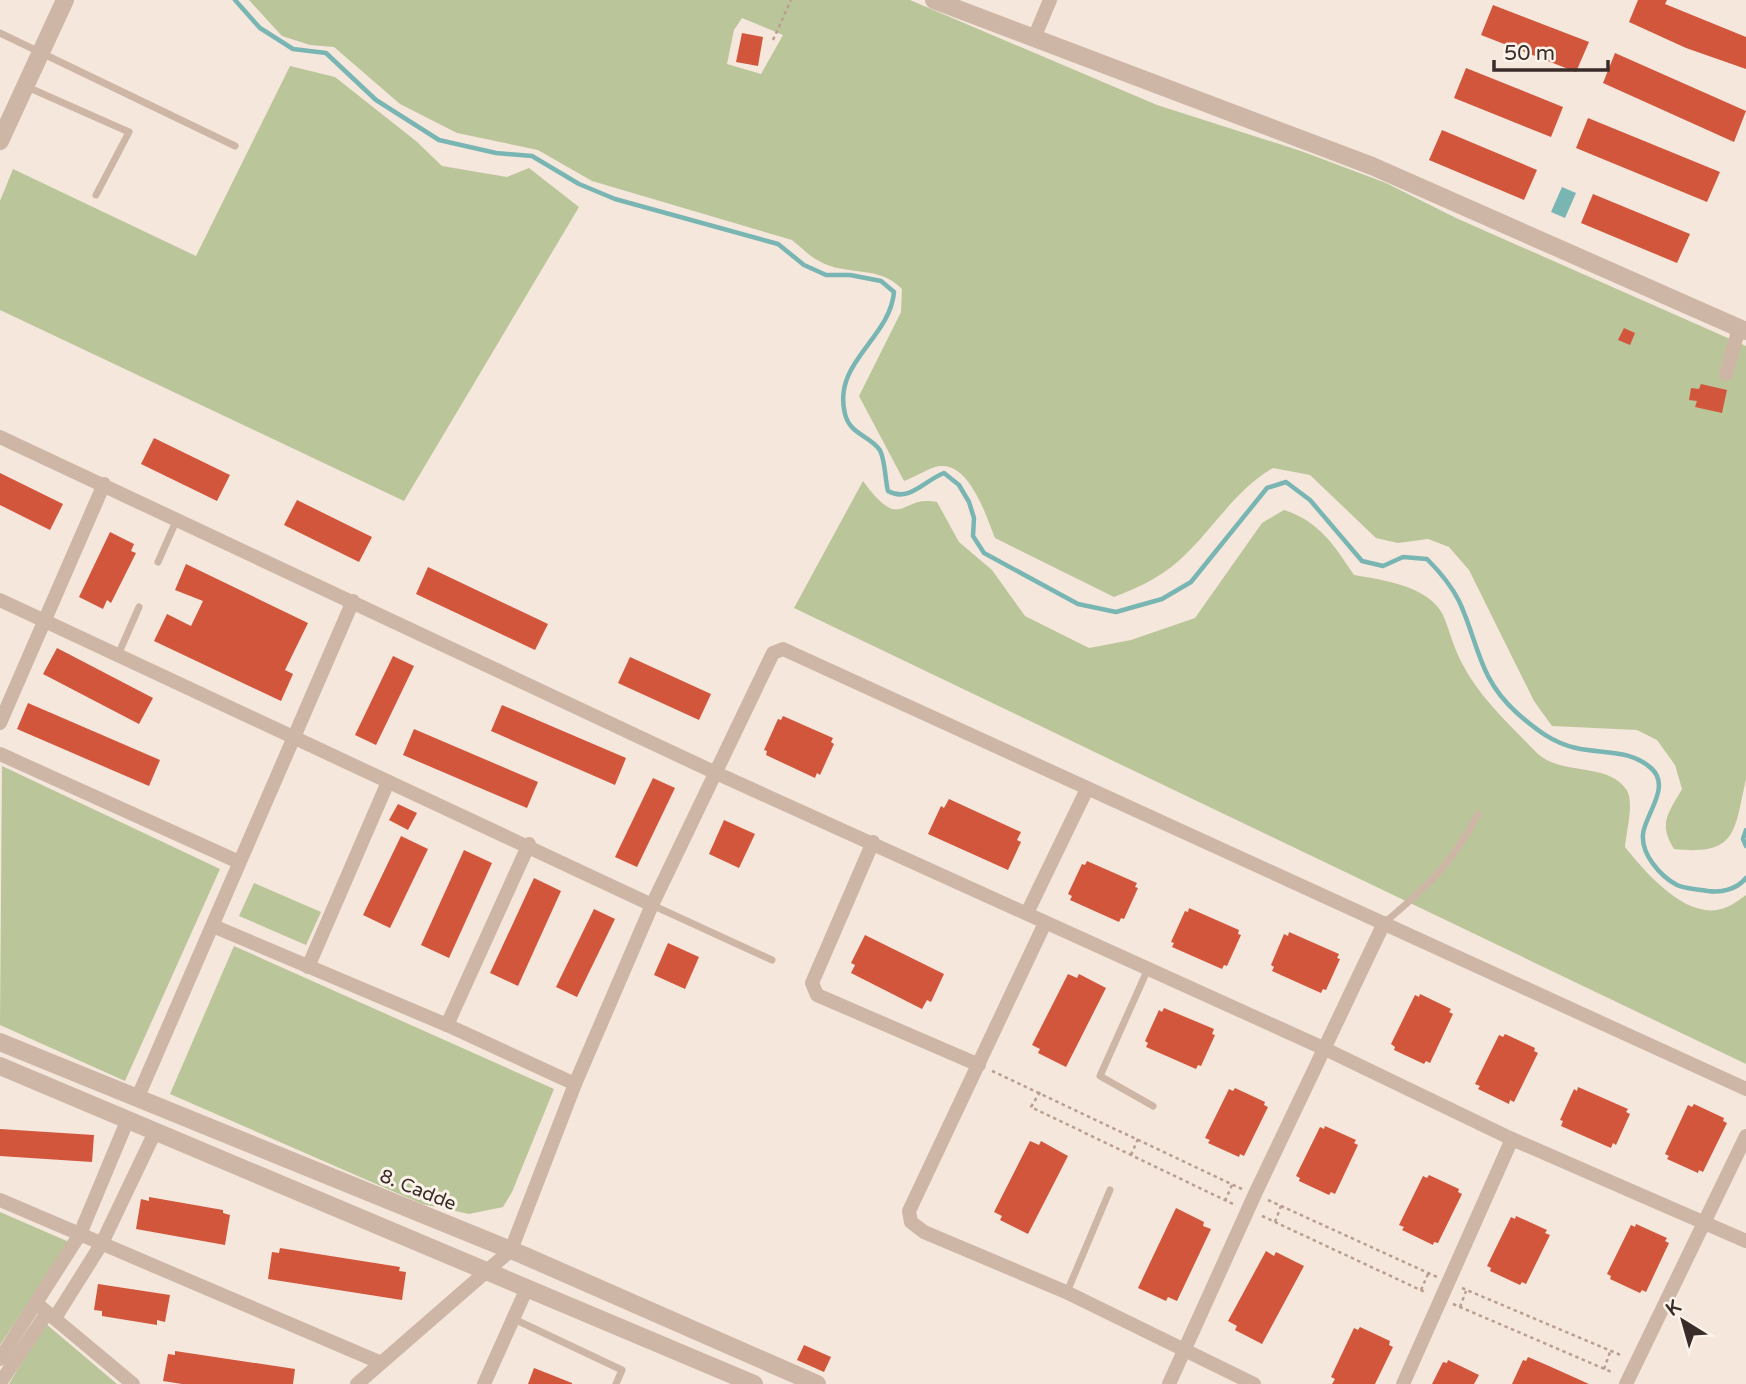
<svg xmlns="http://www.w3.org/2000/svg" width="1746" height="1384" font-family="'Varela Round',sans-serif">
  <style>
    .green { fill: #bac59a; fill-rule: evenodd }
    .water { fill: #78b5b3 }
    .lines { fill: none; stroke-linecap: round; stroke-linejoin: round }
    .stream { stroke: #78b5b3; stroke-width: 4.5 }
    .building { fill: #d2563c }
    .path { stroke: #ba9f90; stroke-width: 2.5; stroke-dasharray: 3.5 3.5; stroke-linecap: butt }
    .service { stroke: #ceb6a6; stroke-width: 7 }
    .minor { stroke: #ceb6a6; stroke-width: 14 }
    .tertiary { stroke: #ceb6a6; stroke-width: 18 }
    .labels { text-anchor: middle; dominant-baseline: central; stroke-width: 6; stroke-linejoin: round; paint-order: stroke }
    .street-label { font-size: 19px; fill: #3a2c28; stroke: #fbf2e9 }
  </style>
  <rect width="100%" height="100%" fill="#f5e7dc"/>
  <g class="green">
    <path d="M249,0H910L1157,105L1301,151L1386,183L1456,218L1746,346V779C1734,831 1738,856 1674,849C1658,823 1668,814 1682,789L1675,765L1657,740L1637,730L1552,726L1534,701L1469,570L1449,547L1428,539L1398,543L1376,538L1310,475L1273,468C1237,489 1217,523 1188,552C1167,574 1141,587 1114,597L995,538C986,516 970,463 940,466C929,467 916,477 904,481L859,396L901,312L902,289C878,264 847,277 819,261C809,256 801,247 792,240L592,181L538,150L457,133L400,104L334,47L310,45L282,36ZM742,18L783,35L761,74L727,64L734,30Z"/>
    <polygon points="290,66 335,77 416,141 442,166 507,177 529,168 579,207 404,501 0,310 0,201 13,169 196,256"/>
    <path d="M863,481C903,535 899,494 937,502L959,542L992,570L1025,616L1089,648L1131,640L1195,618L1262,523L1284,510C1320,522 1333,544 1354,575C1383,580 1429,586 1443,615C1450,631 1454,650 1463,665C1480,698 1510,725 1535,751C1559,777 1606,761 1626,789C1635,801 1626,832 1625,847C1646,873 1689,924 1727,907C1734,904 1740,899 1746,895V1064L794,608Z"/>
    <polygon points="2,766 220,869 125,1081 0,1025"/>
    <polygon points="254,883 321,912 306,945 239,916"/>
    <polygon points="234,946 554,1089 512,1192 503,1207 469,1214 422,1204 170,1094"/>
    <polygon points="0,1212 69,1242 0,1345"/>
    <polygon points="45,1323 117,1384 9,1384"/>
  </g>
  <polygon class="water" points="1562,187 1576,193 1565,218 1551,212"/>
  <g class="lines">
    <g class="stream">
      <path d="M235,0L260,28L293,49L326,53L376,100L439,140L496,153L532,156L579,184L615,199L778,244L804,265L826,275H850L881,281L894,292C890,339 832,362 845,414C850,434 868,435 879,449C885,456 885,480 888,491C909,503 925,480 944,473L959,485L969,502L974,518L973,536L984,553L1078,604L1116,612L1162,599L1191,582L1267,488L1286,482L1310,500L1362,561L1383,566L1403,557L1427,559C1440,572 1451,585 1459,601C1479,644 1478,678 1517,713C1535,729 1553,743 1576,748C1602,754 1631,749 1652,769C1671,787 1645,815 1643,834C1641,854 1660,876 1677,885C1685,889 1698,889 1708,891C1722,893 1737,889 1746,878"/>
      <polyline points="1746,830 1743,839 1746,846"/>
    </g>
  </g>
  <g class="building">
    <polygon points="1638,0 1667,0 1665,4 1746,37 1746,69 1686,48 1629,22"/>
    <polygon points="1493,5 1589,42 1576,72 1481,35"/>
    <polygon points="742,33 763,37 758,66 736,62"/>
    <polygon points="1615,53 1746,111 1734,142 1603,83"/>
    <polygon points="1466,68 1563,107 1551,137 1454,98"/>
    <polygon points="1588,118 1720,172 1707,202 1576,148"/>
    <polygon points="1442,130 1537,170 1524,200 1429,160"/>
    <polygon points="1593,194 1690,234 1677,263 1581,223"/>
    <polygon points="1624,328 1635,333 1630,345 1618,340"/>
    <polygon points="1701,384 1727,390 1722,413 1695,407 1697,401 1689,400 1691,388 1699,389"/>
    <polygon points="154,438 230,475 217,501 141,464"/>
    <polygon points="0,473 63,504 50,530 0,505"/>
    <polygon points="297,500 372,537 359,562 284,525"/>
    <polygon points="110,532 134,544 131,551 136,553 111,603 107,600 103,609 79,597"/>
    <polygon points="186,564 308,623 285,670 293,674 281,701 154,641 167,614 191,626 203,601 175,590"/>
    <polygon points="428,567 548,624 535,650 416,594"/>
    <polygon points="57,648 153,698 139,724 43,674"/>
    <polygon points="393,656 414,666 376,745 355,735"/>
    <polygon points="630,657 711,694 699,720 618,683"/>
    <polygon points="28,703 160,760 149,786 17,729"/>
    <polygon points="502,705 626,758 615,785 491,731"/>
    <polygon points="783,716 833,738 831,742 834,744 820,775 817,773 815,778 766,755 767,751 764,750 778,719 781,720"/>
    <polygon points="414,729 538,782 527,808 403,755"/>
    <polygon points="653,778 675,788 637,867 615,857"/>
    <polygon points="949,799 1021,832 1017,840 1021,842 1008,870 928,834 941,806 944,808"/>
    <polygon points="398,804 417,813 408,830 389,820"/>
    <polygon points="724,820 755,834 739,868 709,854"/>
    <polygon points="401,836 428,849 390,928 363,915"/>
    <polygon points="464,850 492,863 449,958 421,945"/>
    <polygon points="1087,861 1137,883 1135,887 1138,888 1124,919 1121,918 1119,922 1070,900 1072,896 1068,894 1082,864 1085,865"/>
    <polygon points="534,878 561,891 518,986 490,973"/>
    <polygon points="1189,908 1239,930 1238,934 1241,935 1227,966 1224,965 1222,969 1172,947 1174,943 1171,942 1185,911 1188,912"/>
    <polygon points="594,909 615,919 577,997 556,987"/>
    <polygon points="1289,932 1339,954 1337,958 1340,959 1326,990 1323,989 1321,993 1272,971 1274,967 1271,965 1284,934 1288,936"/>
    <polygon points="865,935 944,974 931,1002 927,1000 922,1009 851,973 855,965 851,963"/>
    <polygon points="668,943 699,957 685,989 654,975"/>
    <polygon points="1068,974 1077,978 1079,974 1106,988 1066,1067 1038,1053 1040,1049 1032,1045"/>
    <polygon points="1420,994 1451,1009 1449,1012 1453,1014 1430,1063 1426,1061 1424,1064 1394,1050 1395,1047 1391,1044 1415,995 1419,997"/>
    <polygon points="1164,1008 1214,1029 1212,1034 1215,1035 1201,1066 1198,1065 1196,1069 1146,1047 1148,1043 1145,1041 1159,1010 1162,1012"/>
    <polygon points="1505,1034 1535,1048 1534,1051 1538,1053 1514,1102 1510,1100 1509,1104 1478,1089 1480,1086 1475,1084 1499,1035 1503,1037"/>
    <polygon points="1578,1087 1628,1109 1626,1112 1630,1114 1616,1145 1613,1143 1611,1148 1561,1126 1563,1121 1560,1120 1574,1089 1577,1091"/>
    <polygon points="1235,1088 1265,1102 1264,1105 1268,1107 1244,1156 1240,1154 1239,1157 1208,1143 1210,1140 1205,1138 1229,1089 1233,1091"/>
    <polygon points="1694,1104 1724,1118 1723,1121 1727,1123 1703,1172 1699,1170 1698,1173 1667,1159 1669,1156 1665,1154 1688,1105 1692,1107"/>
    <polygon points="1325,1126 1356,1140 1354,1143 1358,1145 1335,1194 1331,1192 1329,1195 1299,1181 1300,1178 1296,1176 1320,1127 1324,1129"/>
    <polygon points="0,1129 94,1135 92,1162 0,1156"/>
    <polygon points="1030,1141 1039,1145 1041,1141 1068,1156 1028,1234 1000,1220 1002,1216 994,1212"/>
    <polygon points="1429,1175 1459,1189 1458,1192 1462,1194 1438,1243 1434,1242 1433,1245 1402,1230 1404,1227 1399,1225 1423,1176 1427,1178"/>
    <polygon points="149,1197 223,1210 223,1213 230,1215 225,1245 136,1229 141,1199 149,1201"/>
    <polygon points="1176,1208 1204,1222 1203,1226 1211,1229 1177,1301 1168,1297 1166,1301 1138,1288"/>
    <polygon points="1516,1216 1547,1230 1545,1233 1550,1235 1526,1284 1522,1282 1520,1285 1490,1271 1491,1268 1487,1266 1511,1217 1515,1219"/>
    <polygon points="1636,1224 1667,1238 1665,1241 1669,1243 1646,1292 1642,1290 1640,1293 1610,1279 1611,1276 1607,1274 1631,1225 1635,1227"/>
    <polygon points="280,1248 400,1267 399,1271 406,1272 402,1300 268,1279 272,1252 279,1253"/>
    <polygon points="1266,1251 1274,1256 1276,1252 1304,1266 1262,1344 1235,1330 1237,1326 1228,1321"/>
    <polygon points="98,1284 170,1295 165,1322 157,1320 157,1325 102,1316 102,1311 94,1310"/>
    <polygon points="1360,1327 1390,1341 1389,1345 1393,1347 1375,1384 1332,1384 1335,1379 1331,1377 1354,1328 1358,1330"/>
    <polygon points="804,1345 831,1357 824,1372 797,1360"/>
    <polygon points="175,1351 295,1369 293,1384 182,1384 163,1381 168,1354 175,1355"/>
    <polygon points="1528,1357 1549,1366 1589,1384 1512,1384 1523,1360 1526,1361"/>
    <polygon points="1448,1360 1479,1375 1474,1384 1432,1384 1443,1362 1447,1363"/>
    <polygon points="534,1368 572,1383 572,1384 528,1384"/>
  </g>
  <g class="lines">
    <g class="path">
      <polyline points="773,40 791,0"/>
      <polyline points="992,1071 1242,1189"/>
      <polyline points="1040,1092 1031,1107 1233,1204"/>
      <polyline points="1131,1155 1138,1139"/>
      <polyline points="1268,1200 1437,1277"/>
      <polyline points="1225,1201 1232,1185"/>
      <polyline points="1262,1216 1427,1293"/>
      <polyline points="1275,1222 1281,1206"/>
      <polyline points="1462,1288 1623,1356"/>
      <polyline points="1421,1290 1428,1274"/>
      <polyline points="1453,1304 1614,1373"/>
      <polyline points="1460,1307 1466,1291"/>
      <polyline points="1604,1369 1610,1352"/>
    </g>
    <g class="service">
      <polyline points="0,33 235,146"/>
      <polyline points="25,86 129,132 96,195"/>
      <polyline points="158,562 177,519"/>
      <polyline points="118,655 139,607"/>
      <polyline points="652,905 772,960"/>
      <path d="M1384,923C1427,887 1452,864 1478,814"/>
      <polyline points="1147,971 1100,1076 1153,1106"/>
      <polyline points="1067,1292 1110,1190"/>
      <polyline points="514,1319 622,1370 616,1384"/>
    </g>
    <g class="minor">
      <polyline points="1034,38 1050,0"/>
      <polyline points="1726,374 1739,328"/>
      <polyline points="0,437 716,773 1323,1048 1512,1139 1746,1241"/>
      <polyline points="0,600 652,905"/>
      <polyline points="0,723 104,484"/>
      <polyline points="0,754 239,862"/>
      <polyline points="873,842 812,983 817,995 979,1065"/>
      <polyline points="1027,913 1087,789"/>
      <polyline points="1045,923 909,1211 911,1222 924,1232 1066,1292 1254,1384"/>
      <polyline points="213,926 447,1025 575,1084"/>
      <polyline points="308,967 388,782"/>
      <polyline points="447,1025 529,844"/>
      <polyline points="137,1099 353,601"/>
      <polyline points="0,1200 379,1362"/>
      <polyline points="36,1303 133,1384"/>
      <polyline points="55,1318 102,1243 155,1132"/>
      <polyline points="0,1359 80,1234 128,1119"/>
      <polyline points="0,1383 47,1313"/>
      <polyline points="357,1384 511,1250 575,1084 652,905 773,653 783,649 1746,1089"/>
      <polyline points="484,1384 527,1288"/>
      <polyline points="1169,1384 1255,1194 1384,923"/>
      <polyline points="1403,1384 1512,1139"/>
      <polyline points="1626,1384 1746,1136"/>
    </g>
    <g class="tertiary">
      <polyline points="934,0 1372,166 1746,331"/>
      <polyline points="0,141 65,0"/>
      <polyline points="0,1042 523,1255 817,1384"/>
      <polyline points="0,1066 754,1384"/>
    </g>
  </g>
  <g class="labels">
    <g class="street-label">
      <text transform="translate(418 1190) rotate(22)">8. Cadde</text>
    </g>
  </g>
  <g transform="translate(1683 1321) rotate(323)" stroke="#fbf2e9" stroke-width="5" paint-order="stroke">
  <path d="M0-5L12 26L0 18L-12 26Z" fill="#3a2c28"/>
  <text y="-10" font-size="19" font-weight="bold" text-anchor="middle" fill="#3a2c28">K</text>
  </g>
  <path d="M1494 60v10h114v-10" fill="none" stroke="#3a2c28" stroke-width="3.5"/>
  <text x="1504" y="60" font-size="21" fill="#3a2c28" stroke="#fbf2e9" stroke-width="5" paint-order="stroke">50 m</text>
</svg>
